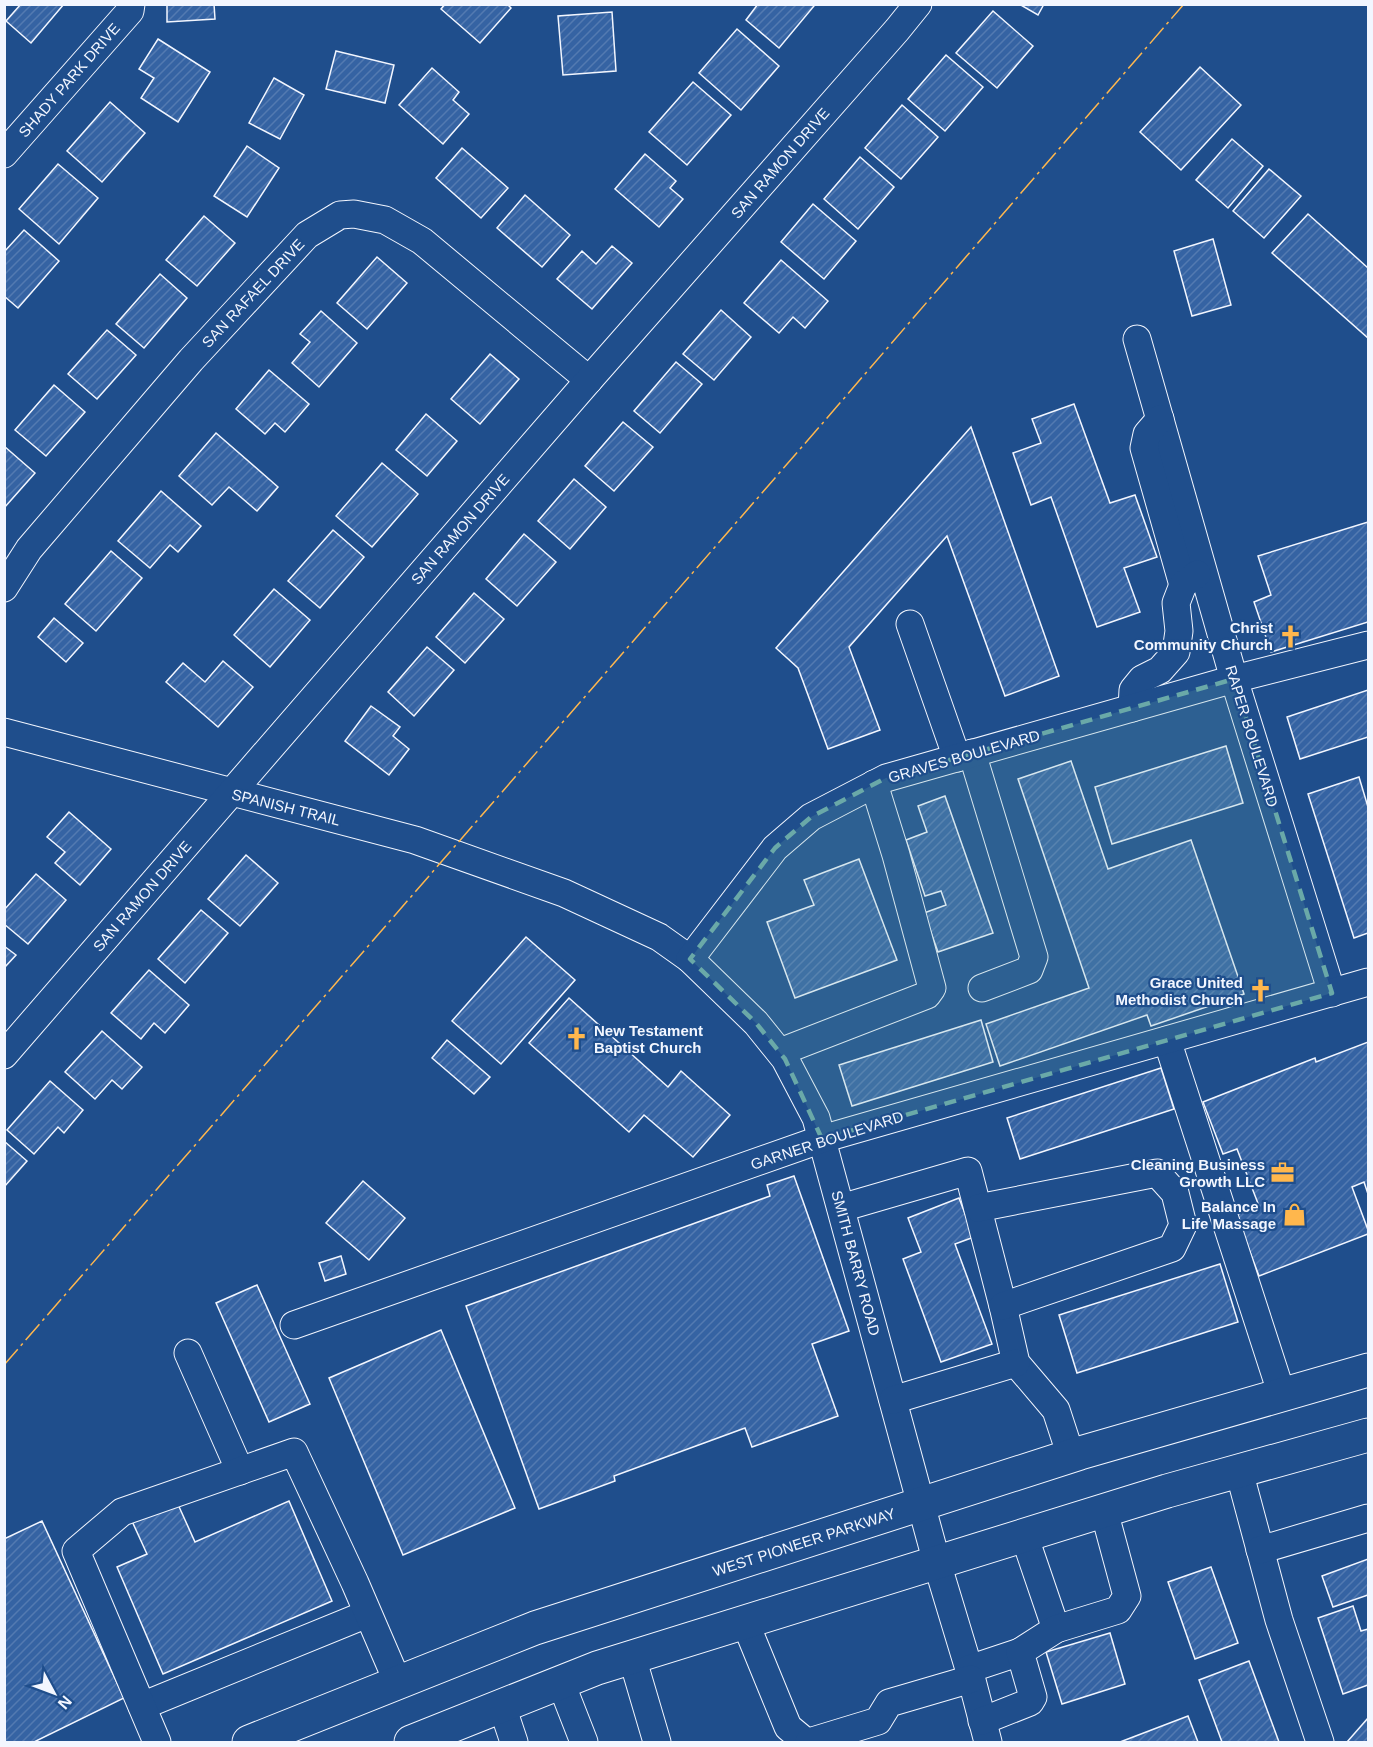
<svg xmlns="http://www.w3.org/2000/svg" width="1373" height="1747" font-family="Arial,sans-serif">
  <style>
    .building { fill: url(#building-hatch); stroke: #f2f6ff; stroke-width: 1.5 }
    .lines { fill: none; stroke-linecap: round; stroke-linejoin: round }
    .minor-casing { stroke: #f2f6ff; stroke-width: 29 }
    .major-casing { stroke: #f2f6ff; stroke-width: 35 }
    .minor { stroke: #1f4e8c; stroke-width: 27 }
    .major { stroke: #1f4e8c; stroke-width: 33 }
    .power { stroke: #ffb74d; stroke-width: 1.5; stroke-dasharray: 21 4.5 3 4.5; stroke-linecap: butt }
    .marked { fill: #6aa9a8; fill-opacity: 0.2; stroke: #6aa9a8; stroke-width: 4.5; stroke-dasharray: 12 8; stroke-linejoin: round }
    .labels { text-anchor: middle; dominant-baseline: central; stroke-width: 4.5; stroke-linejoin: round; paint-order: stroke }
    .street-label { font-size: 15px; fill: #f2f6ff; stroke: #1f4e8c }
    .poi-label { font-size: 15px; font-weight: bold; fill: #f2f6ff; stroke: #1f4e8c; text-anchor: end }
  </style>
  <defs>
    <pattern id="building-hatch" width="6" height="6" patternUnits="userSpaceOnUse" patternTransform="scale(1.5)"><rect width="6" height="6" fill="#3563a3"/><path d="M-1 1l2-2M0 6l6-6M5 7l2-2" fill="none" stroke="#537ab1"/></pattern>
  </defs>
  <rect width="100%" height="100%" fill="#1f4e8c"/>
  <g class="building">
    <polygon points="64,4 31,43 6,21 21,4"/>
    <polygon points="167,4 214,4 215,19 167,22"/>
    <polygon points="445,4 507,4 511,8 480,43 441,9"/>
    <polygon points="758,4 811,4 814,6 779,48 746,20"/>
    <polygon points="1019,4 1044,4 1038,15"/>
    <polygon points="993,11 1033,46 997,88 956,53"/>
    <polygon points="612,12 616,71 563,75 558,16"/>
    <polygon points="737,29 779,66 741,110 699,73"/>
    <polygon points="158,39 210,72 178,122 141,98 154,78 139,69"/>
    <polygon points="336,51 394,65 385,103 326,89"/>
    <polygon points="946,55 983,87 945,131 908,99"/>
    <polygon points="1200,67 1241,105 1181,170 1140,132"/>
    <polygon points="432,68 459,92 453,100 469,114 443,144 399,105"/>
    <polygon points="274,78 304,95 280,139 249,123"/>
    <polygon points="693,82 731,115 687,165 649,132"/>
    <polygon points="110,102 145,133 102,182 67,151"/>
    <polygon points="902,105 938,137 901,179 865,148"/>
    <polygon points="1232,139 1263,166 1228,208 1196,180"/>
    <polygon points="247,146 279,168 247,217 214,196"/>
    <polygon points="462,148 508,188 481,218 436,178"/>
    <polygon points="645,154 676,181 670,188 683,199 659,227 615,189"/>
    <polygon points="860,157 894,187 858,229 824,199"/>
    <polygon points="58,164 98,198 59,244 19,209"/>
    <polygon points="1269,169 1301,196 1264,238 1233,211"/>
    <polygon points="525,195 570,235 542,267 497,228"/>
    <polygon points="813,204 856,241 824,279 781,242"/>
    <polygon points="1308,214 1368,268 1368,338 1272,253"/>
    <polygon points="204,216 235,243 197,286 166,260"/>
    <polygon points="24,230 59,261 18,308 4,296 4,252"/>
    <polygon points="1213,239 1231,305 1192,316 1174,251"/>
    <polygon points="612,246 632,263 592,309 557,279 582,251 596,264"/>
    <polygon points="377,257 407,283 367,329 337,303"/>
    <polygon points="781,260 828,301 805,328 793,317 779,333 744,303"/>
    <polygon points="160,274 187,298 144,348 116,324"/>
    <polygon points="721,310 751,337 714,380 683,354"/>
    <polygon points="321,311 357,343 319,387 292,363 310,342 300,334"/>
    <polygon points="107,330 136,355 97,399 68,374"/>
    <polygon points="490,354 519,379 480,424 451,399"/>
    <polygon points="676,362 702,384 660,433 634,411"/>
    <polygon points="269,370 309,404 285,432 275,423 265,434 236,409"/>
    <polygon points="54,385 85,412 46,456 15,430"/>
    <polygon points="1074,404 1110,503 1135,495 1157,557 1124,568 1140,612 1097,627 1051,497 1031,505 1013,453 1041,443 1032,419"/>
    <polygon points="426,414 457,441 427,476 396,450"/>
    <polygon points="623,422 653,447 614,491 585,466"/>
    <polygon points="971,427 1059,676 1005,696 947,536 849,647 880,730 828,749 798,668 776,648"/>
    <polygon points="216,433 278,487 257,511 229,487 212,505 179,476"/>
    <polygon points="4,446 35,473 4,508"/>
    <polygon points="382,463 418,494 372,547 336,516"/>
    <polygon points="574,479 606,507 570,549 538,521"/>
    <polygon points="161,491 201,526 178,552 170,545 150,568 118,541"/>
    <polygon points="1368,522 1368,622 1271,652 1254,602 1271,595 1258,556"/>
    <polygon points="333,530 364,557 320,608 288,581"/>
    <polygon points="524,534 556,562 517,606 486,579"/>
    <polygon points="111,551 142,578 96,631 65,604"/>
    <polygon points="274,589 310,620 270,667 234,635"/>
    <polygon points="474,593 504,619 465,663 436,637"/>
    <polygon points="54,618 83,643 66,662 38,637"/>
    <polygon points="427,647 454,670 414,716 388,692"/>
    <polygon points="223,661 253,687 218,727 166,682 183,663 205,682"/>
    <polygon points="1368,690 1368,737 1300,759 1287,717"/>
    <polygon points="371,706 400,727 393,736 409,749 389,775 345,741"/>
    <polygon points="1226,746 1243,803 1112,844 1095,787"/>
    <polygon points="1071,761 1108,869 1191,840 1244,994 1151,1026 1147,1015 1000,1066 986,1024 1089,988 1018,779"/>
    <polygon points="1359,777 1368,807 1368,933 1354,938 1308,794"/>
    <polygon points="945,796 993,933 938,952 924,913 946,905 941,891 925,896 906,840 927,832 918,806"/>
    <polygon points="69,812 111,849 80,885 55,863 65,852 47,837"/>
    <polygon points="246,855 278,883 240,926 208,899"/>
    <polygon points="859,859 897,960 795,998 767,922 814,905 804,880"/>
    <polygon points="36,874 66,900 28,944 4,924 4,910"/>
    <polygon points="201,910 228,933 185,983 158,959"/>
    <polygon points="526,937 575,980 501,1064 452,1021"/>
    <polygon points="4,946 16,955 4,968"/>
    <polygon points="149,970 189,1005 165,1033 154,1023 141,1039 111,1013"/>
    <polygon points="569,998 668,1087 681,1071 730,1115 693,1157 644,1115 629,1132 529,1043"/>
    <polygon points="981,1020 993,1062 852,1106 839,1065"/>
    <polygon points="102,1031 142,1067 122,1089 112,1080 95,1099 65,1072"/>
    <polygon points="447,1040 490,1077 474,1094 432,1058"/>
    <polygon points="1368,1042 1368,1194 1364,1182 1352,1187 1368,1230 1368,1234 1259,1276 1236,1215 1259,1206 1237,1149 1223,1154 1203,1102 1315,1058 1316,1062"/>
    <polygon points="1161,1068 1174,1109 1020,1159 1007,1118"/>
    <polygon points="50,1081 83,1110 64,1133 58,1127 34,1154 7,1130"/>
    <polygon points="4,1141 27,1161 4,1187"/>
    <polygon points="794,1176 849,1331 812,1344 838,1416 752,1447 745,1428 614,1476 615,1481 539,1509 466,1306 770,1196 767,1185"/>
    <polygon points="363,1181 405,1218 369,1260 326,1223"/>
    <polygon points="959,1198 974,1237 955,1244 992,1344 941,1362 903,1259 921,1252 908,1218"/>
    <polygon points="341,1256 346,1274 325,1281 319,1263"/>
    <polygon points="1220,1264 1238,1322 1077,1373 1059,1315"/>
    <polygon points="257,1285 310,1404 269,1422 216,1303"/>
    <polygon points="441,1330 515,1508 403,1555 329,1378"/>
    <polygon points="176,1500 195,1542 289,1501 332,1601 163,1674 117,1567 147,1554 131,1519"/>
    <polygon points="42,1521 124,1698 34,1742 4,1742 4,1539"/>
    <polygon points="1368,1559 1368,1595 1333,1607 1322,1576"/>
    <polygon points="1211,1567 1238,1643 1195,1659 1168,1582"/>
    <polygon points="1353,1606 1361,1631 1368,1629 1368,1685 1343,1694 1318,1618"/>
    <polygon points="1110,1633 1125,1684 1062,1704 1046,1652"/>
    <polygon points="1249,1661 1279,1742 1222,1742 1199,1680"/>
    <polygon points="1188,1716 1198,1742 1120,1742"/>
    <polygon points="1368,1718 1368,1742 1347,1742"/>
  </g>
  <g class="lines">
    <defs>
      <g id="minor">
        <polyline points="4,154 130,11 131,4"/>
        <polyline points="1137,339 1234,679 1332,993"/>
        <polyline points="1160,419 1147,434 1144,448 1183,585"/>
        <polyline points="4,588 29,549 191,360 307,235 340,215 354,214 385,220 422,241 589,380"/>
        <polyline points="910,624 957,758"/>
        <polyline points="1132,708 1133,690 1142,679 1160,670 1176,652 1179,631 1176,603 1183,585 1197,574"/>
        <polyline points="4,732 415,840 564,893 659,937 690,959 756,1023 785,1059 816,1118 937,1563 969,1669 988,1742"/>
        <polyline points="972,753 1034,957 1029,970 982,988"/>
        <polyline points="690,959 775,848 811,817 886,778 1234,679 1368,645"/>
        <polyline points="1167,1040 1282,1395"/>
        <polyline points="780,1052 927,995 932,988 896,855 874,784"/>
        <polyline points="4,1055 589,380 897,30 918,4"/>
        <polyline points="841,1208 968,1171 1003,1306 1016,1363 1056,1410 1071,1456"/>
        <polyline points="978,1208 1157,1173 1175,1193 1183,1225 1172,1248 1003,1306"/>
        <polyline points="294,1325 822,1139 1368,982"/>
        <polyline points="188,1353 240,1471"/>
        <polyline points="893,1400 1016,1363"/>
        <polyline points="1239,1471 1279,1620 1320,1742"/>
        <polyline points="1024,1535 1056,1629"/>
        <polyline points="1260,1550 1368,1518"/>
        <polyline points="745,1622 788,1727 806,1742"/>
        <polyline points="632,1657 657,1742"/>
        <polyline points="969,1669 1020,1652"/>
        <polyline points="561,1683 584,1742"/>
        <polyline points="142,1706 367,1614"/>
        <polyline points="502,1706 514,1742"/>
        <polyline points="982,1721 1030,1702 1033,1697 1020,1652 1056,1629 1118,1610 1127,1596 1104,1511"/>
        <polyline points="157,1742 76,1551 122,1512 294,1452 355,1583 398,1683"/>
        <polyline points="809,1742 878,1721 889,1703 971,1679"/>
      </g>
      <g id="major">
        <polyline points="249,1742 535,1628 1080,1453 1368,1370"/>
        <polyline points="411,1742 597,1668 1167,1491 1368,1435"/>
      </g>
    </defs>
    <use href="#minor" class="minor-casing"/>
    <use href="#major" class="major-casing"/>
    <use href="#minor" class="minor"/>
    <use href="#major" class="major"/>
    <polyline class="power" points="4,1365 821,425 1184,4"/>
  </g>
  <path class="marked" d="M1234,679L1332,993L822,1139L785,1059L756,1023L690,959L775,848L811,817L886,778Z"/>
  <defs>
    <symbol id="church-bare" viewBox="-9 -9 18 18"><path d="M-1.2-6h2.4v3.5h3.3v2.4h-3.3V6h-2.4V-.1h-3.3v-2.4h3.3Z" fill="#ffb74d" stroke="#1f4e8c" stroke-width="2.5" paint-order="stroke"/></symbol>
    <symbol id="office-bare" viewBox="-9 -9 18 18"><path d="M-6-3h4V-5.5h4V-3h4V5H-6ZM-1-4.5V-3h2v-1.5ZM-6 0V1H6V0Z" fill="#ffb74d" stroke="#1f4e8c" stroke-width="2.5" paint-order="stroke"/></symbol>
    <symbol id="shop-bare" viewBox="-9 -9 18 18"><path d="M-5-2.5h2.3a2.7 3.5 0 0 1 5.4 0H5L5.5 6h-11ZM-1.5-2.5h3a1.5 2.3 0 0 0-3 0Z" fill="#ffb74d" stroke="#1f4e8c" stroke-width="2.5" paint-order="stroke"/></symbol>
  </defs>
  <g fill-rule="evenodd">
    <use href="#church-bare" x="1274" y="620" width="33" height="33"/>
    <use href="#church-bare" x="1244" y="974" width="33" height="33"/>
    <use href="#church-bare" x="560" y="1022" width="33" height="33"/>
    <use href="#office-bare" x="1266" y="1156" width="33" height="33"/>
    <use href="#shop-bare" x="1278" y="1198" width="33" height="33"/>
  </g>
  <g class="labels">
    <g class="street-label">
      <text transform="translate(69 80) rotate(-49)">SHADY PARK DRIVE</text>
      <text transform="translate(780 163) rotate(-49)">SAN RAMON DRIVE</text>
      <text transform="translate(253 293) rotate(-47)">SAN RAFAEL DRIVE</text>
      <text transform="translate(460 529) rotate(-49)">SAN RAMON DRIVE</text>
      <text transform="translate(1252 736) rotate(73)">RAPER BOULEVARD</text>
      <text transform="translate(964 756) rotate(-16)">GRAVES BOULEVARD</text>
      <text transform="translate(286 807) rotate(14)">SPANISH TRAIL</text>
      <text transform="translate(142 896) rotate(-49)">SAN RAMON DRIVE</text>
      <text transform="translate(827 1140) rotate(-18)">GARNER BOULEVARD</text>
      <text transform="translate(856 1263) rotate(75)">SMITH BARRY ROAD</text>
      <text transform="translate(804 1542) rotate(-18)">WEST PIONEER PARKWAY</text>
    </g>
    <g class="poi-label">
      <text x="1273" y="627">Christ<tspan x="1273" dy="17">Community Church</tspan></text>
      <text x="1243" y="982">Grace United<tspan x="1243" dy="17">Methodist Church</tspan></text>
      <text x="594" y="1030" text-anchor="start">New Testament<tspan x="594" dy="17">Baptist Church</tspan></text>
      <text x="1265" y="1164">Cleaning Business<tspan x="1265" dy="17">Growth LLC</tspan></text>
      <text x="1276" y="1206">Balance In<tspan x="1276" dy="17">Life Massage</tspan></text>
    </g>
  </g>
  <rect width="1373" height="1747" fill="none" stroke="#f2f6ff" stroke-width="12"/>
  <g transform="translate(54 1693) rotate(131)" stroke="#1f4e8c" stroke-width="4.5" paint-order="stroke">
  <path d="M0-4.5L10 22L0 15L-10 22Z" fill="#f2f6ff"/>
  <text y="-9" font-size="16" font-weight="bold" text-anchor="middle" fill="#f2f6ff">N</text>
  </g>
</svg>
